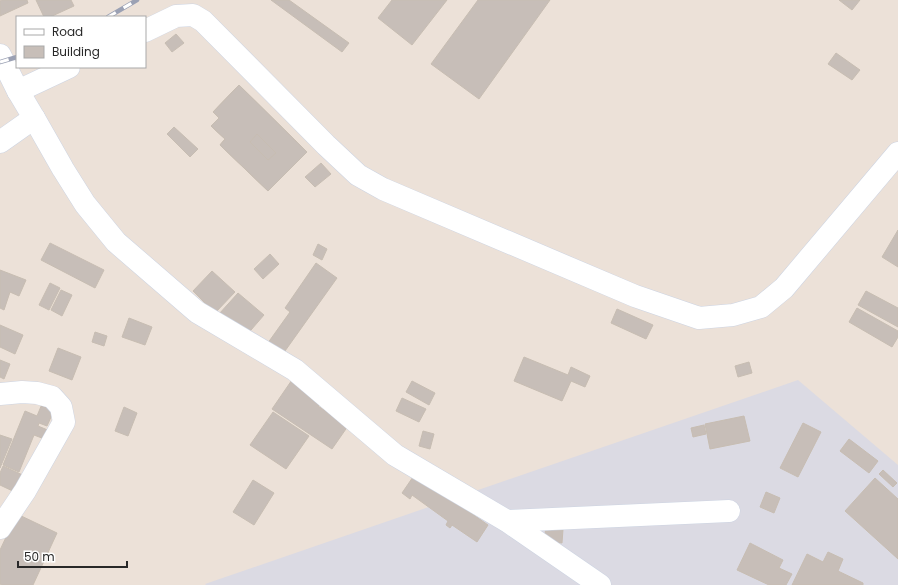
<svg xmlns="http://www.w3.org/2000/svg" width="898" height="585" font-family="Poppins,sans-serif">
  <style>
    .industrial { fill: #dbdae3 }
    .building { fill: #c7beb8; stroke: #c7bdb2; fill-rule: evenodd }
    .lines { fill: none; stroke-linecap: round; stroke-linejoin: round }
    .minor-casing { stroke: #cdd4e2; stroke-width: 23 }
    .minor { stroke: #fff; stroke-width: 22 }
    .rail-casing { stroke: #9ba1b4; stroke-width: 4.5 }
    .rail { stroke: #fff; stroke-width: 3; stroke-dasharray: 9; stroke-linecap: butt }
  </style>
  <rect width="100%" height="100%" fill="#ece1d8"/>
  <polygon class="industrial" points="798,380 898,465 898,585 206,585 205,584"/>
  <g class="building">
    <polygon points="2,0 27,0 28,3 0,16 0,1"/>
    <polygon points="36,0 71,0 74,6 50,17 44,17"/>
    <polygon points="271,0 289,0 349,43 342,52"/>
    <polygon points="392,0 447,0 412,45 378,18"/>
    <polygon points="478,0 550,0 479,99 431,64"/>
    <polygon points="839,0 860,0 852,10"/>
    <polygon points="176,34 184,43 172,52 165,43"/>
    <polygon points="836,53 860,70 852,80 828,64"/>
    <polygon points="239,85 307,152 268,191 220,145 225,139 211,126 219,118 213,112"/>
    <path d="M239,85L307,152L268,191L220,145L225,139L211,126L219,118L213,112ZM257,134L276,153L268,160L250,142Z"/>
    <polygon points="174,127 198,149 190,157 167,134"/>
    <polygon points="321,163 331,174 315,187 305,177"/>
    <polygon points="898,230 898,267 882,257"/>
    <polygon points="50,243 104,270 95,288 41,260"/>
    <polygon points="318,244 327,249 322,260 313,255"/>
    <polygon points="270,254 279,264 263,279 254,269"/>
    <polygon points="316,263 337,278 280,358 265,347 290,312 285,308"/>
    <polygon points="0,270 26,280 19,296 10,292 4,310 0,308"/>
    <polygon points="212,271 235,292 215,313 193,291"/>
    <polygon points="50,283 60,288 49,310 39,305"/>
    <polygon points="61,290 72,295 62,316 51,310"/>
    <polygon points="866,291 898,308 898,327 858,305"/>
    <polygon points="238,293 264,315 245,337 219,314"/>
    <polygon points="857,308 898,331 898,337 892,347 849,322"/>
    <polygon points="617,309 653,325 646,339 611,323"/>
    <polygon points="129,318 152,327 145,345 122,337"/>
    <polygon points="0,325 23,335 15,354 0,347"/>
    <polygon points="95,332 107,336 104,346 92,342"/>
    <polygon points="58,348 81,357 72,380 49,371"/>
    <polygon points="524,357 568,375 571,367 590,376 585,387 571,381 562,401 514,381"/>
    <polygon points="0,360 10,364 4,379 0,377"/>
    <polygon points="749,362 752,373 738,377 735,366"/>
    <polygon points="294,377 325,397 318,406 348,426 332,449 272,409"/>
    <polygon points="412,381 435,393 429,405 406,392"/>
    <polygon points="402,398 426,409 419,422 396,411"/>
    <polygon points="42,404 55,408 47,426 39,423 38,426 50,431 47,440 34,435 19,472 3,465 25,411 37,416"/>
    <polygon points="124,407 137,413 128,436 115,431"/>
    <polygon points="273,412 309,436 286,469 250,445"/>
    <polygon points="744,416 750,441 710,449 705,424"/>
    <polygon points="803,423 821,432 798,477 780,468"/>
    <polygon points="704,425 706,434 693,437 691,428"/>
    <polygon points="423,431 434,434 430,449 419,446"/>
    <polygon points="0,435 12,439 0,468"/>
    <polygon points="849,439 878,461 869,473 840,451"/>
    <polygon points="3,466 27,477 19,494 0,485 0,473"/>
    <polygon points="883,470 897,483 893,487 879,474"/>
    <polygon points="415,474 488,525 477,542 452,525 450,528 446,525 448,521 412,495 410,499 402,493"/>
    <polygon points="875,478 898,499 898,559 845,511"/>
    <polygon points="253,480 274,493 254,525 233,512"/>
    <polygon points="766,492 780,498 774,513 760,507"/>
    <polygon points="17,514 57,533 33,585 2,585 0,584 0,550"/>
    <polygon points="546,527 563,529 562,543 544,541"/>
    <polygon points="750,543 783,560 779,568 792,574 786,585 769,585 737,570"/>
    <polygon points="828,552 843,559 838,571 863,583 863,585 792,585 807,554 823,562"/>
  </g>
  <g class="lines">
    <defs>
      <g id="minor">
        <polyline points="145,31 176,16 193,15 203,21 326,145 358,175 383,189 635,296 699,318 733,315 761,307 784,288 898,153"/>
        <polyline points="0,55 18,91 34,118 0,142"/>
        <polyline points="18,91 69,67"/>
        <polyline points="34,118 63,169 85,204 116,242 197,312 295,370 395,455 507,521 600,585"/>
        <polyline points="0,394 22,392 37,393 52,397 61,407 64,422 25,491 0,528"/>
        <polyline points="507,521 729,511"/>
      </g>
    </defs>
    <use href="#minor" class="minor-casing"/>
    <use href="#minor" class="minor"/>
    <defs>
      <g id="rail">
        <polyline points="108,17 137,0"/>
        <polyline points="0,62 17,57"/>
      </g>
    </defs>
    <use href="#rail" class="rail-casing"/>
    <use href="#rail" class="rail"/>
  </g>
  <rect x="16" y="16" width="130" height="52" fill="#ffffff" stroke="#a9a9a9"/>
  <rect x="24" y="29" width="20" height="6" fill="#ffffff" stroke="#a9a9a9"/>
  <text x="52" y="36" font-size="12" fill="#282828">Road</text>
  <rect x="24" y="46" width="20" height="12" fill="#c7beb8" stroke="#a9a9a9"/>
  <text x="52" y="56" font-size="12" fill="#282828">Building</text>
  <path d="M18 561v6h109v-6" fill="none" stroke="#282828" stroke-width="2"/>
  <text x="24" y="561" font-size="12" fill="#282828" stroke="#ffffff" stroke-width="3" paint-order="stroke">50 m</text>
</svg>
